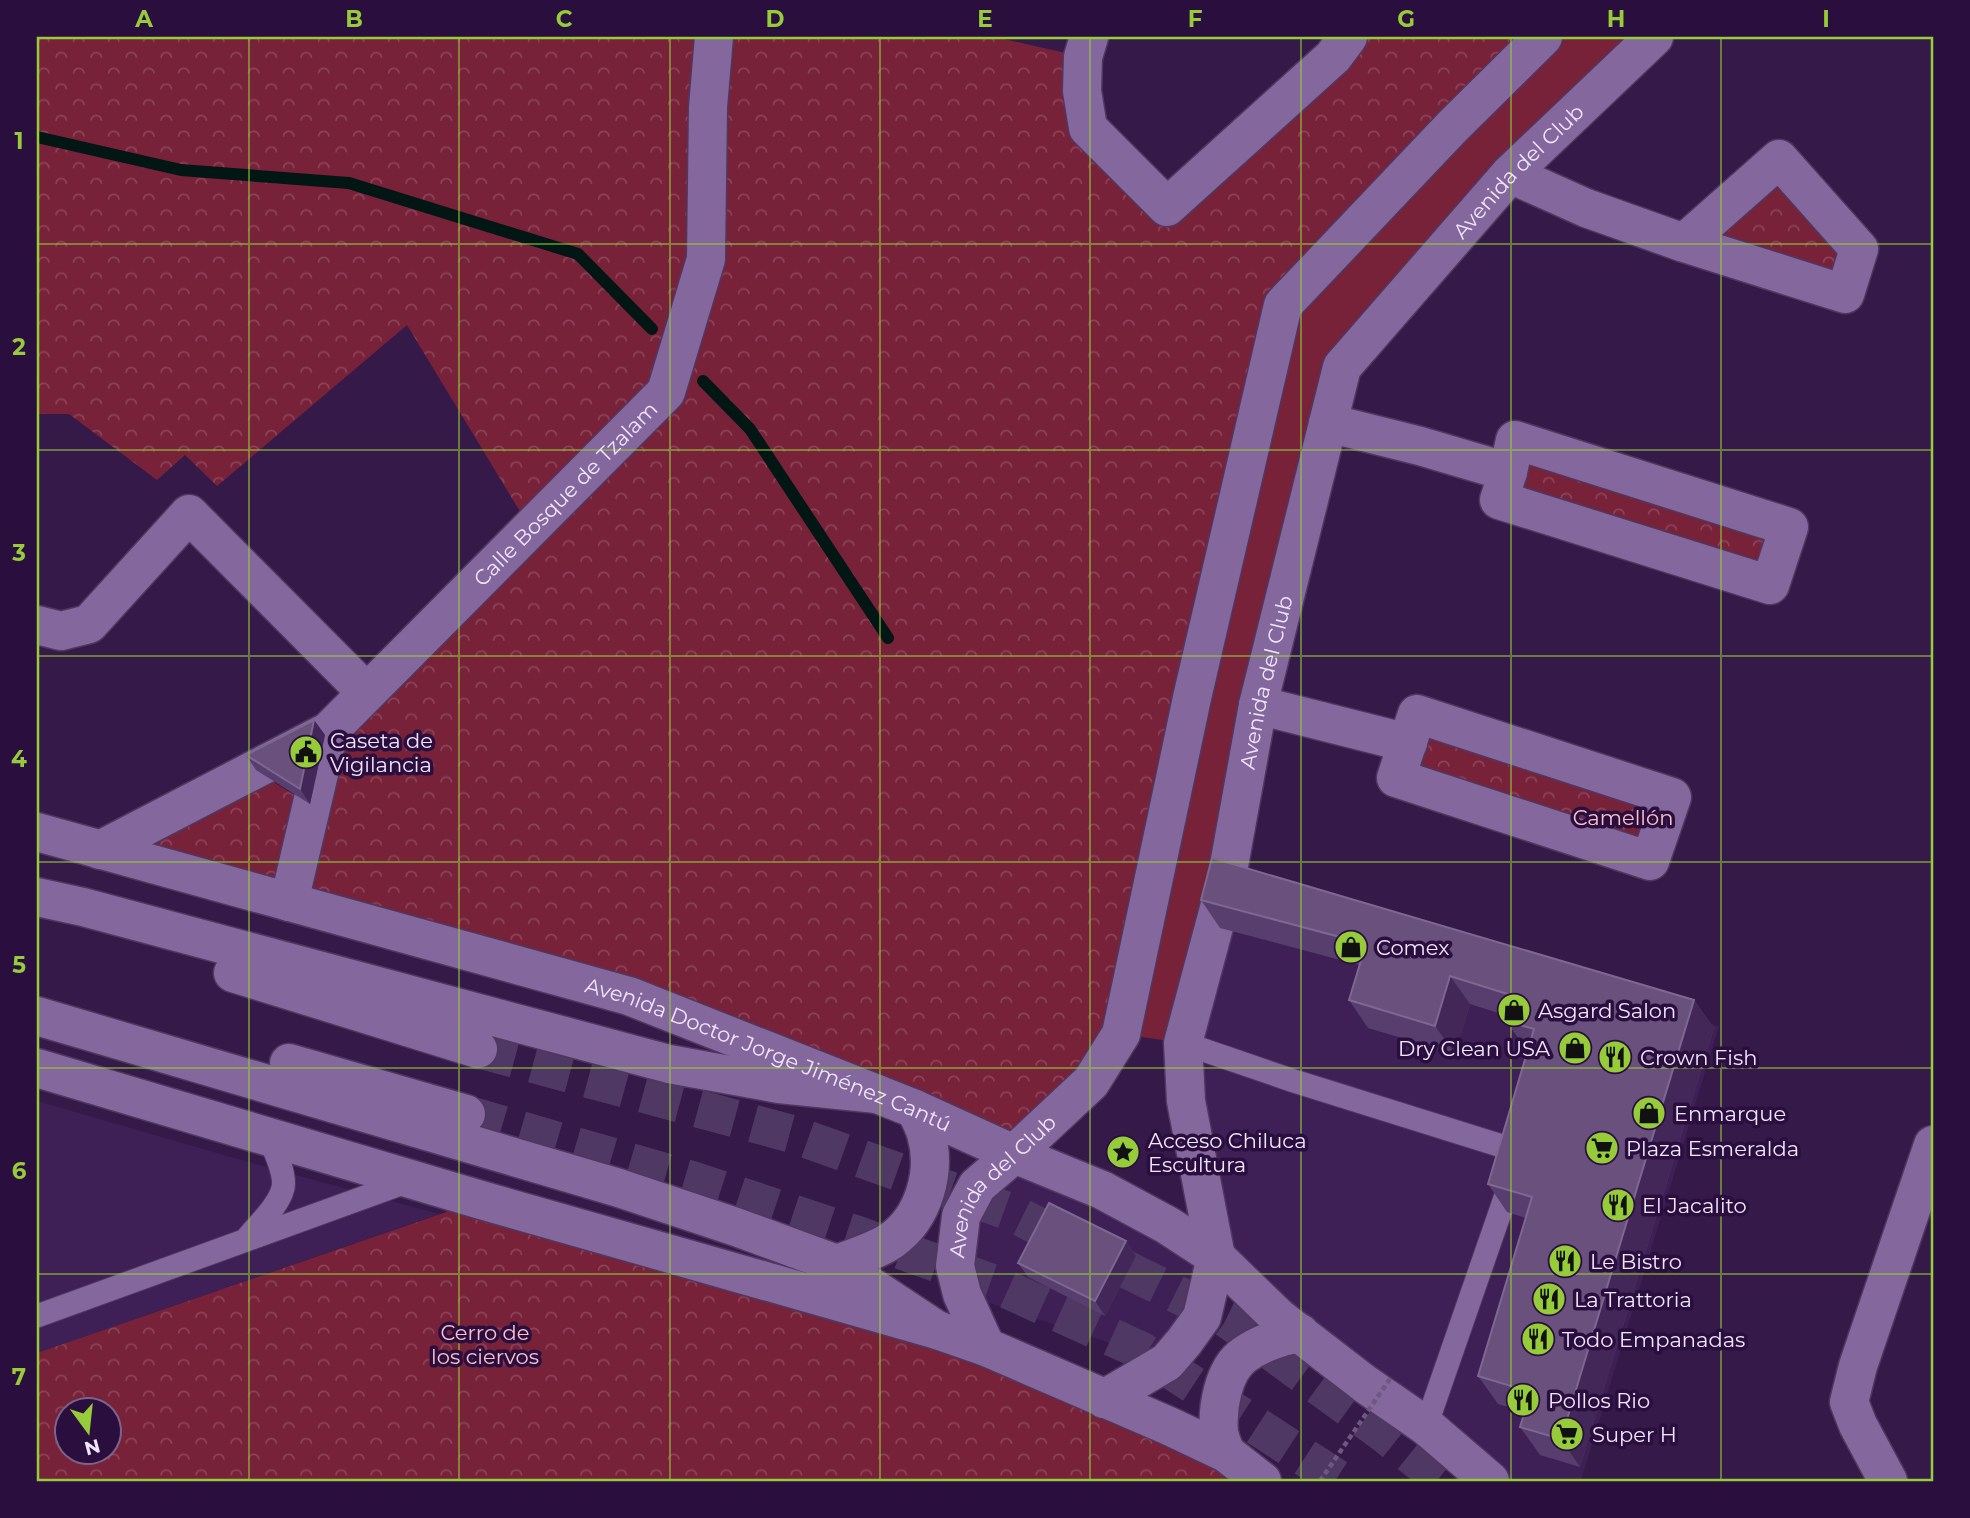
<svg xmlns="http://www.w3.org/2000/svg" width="1970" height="1518" font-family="Montserrat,sans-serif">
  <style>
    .built { fill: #3e1f56 }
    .grass { fill: #78223a }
    .forest { fill: url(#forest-crowns); fill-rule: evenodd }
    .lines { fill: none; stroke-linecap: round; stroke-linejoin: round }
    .stream { stroke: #021614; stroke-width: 12 }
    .secondary-tunnel { stroke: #503864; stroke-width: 38; stroke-dasharray: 38 19; stroke-linecap: butt }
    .service-casing { stroke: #4f3760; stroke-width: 25 }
    .minor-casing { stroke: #4f3760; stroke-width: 41 }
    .tertiary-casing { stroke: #4f3760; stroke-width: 41 }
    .secondary-casing { stroke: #4f3760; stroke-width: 41 }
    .service { stroke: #84679d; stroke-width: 23 }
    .minor { stroke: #84679d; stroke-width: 38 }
    .tertiary { stroke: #84679d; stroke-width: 38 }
    .secondary { stroke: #84679d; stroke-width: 38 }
    .path-bridge { stroke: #6e5881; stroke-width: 4.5; stroke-dasharray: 5 3.5; stroke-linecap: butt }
    .wall { fill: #583e6e }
    .shaded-wall { fill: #432759 }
    .building { fill: #69507d; stroke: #7e6792; stroke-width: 2 }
    .grid { fill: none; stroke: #96cc3a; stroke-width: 2; stroke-opacity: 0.55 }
    .labels { text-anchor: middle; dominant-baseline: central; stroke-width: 7; stroke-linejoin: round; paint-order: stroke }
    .street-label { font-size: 21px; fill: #f1e5fe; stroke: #2a0e3e }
    .poi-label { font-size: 21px; fill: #f1e5fe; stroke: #2a0e3e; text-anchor: start }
    .park-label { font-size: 21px; fill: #fbc0ca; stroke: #2a0e3e }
    .neatline { fill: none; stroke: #96cc3a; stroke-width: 2.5 }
    .grid-label { font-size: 23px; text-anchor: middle; font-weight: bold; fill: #96cc3a }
  </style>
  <defs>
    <pattern id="forest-crowns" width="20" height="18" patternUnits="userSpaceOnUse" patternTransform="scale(1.75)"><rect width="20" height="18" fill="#78223a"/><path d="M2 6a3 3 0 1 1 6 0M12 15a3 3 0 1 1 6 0" fill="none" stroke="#8c4258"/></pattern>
  </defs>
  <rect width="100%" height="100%" fill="#341949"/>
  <g class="built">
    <polygon points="1226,882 1719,1026 1581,1481 1490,1481 1217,1258 1167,1362 962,1294 977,1186 1014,1154 1215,1257 1186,1101"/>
    <polygon points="37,1101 238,1159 439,1214 37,1353"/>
  </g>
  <polygon class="grass" points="1543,37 1654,37 1342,367 1183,1043 1121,1034 1283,305"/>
  <g class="forest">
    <polygon points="37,37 995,37 1083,57 1082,91 1167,207 1348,37 1543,37 1283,305 1121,1034 1014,1154 629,996 100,850 254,770 312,806 329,731 530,528 407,325 217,486 185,455 157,480 69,414 37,414"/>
    <polygon points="1779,159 1859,249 1845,294 1684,243"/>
    <polygon points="1517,441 1789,527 1770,585 1499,500"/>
    <polygon points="1417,714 1672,797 1650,861 1396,778"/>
    <path d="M481,1200L937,1330L1254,1481H37V1353ZM66,1410H108V1452H66Z"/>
  </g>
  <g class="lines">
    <g class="stream">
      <polyline points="37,137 181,170 349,183 578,254 652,329"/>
      <polyline points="703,381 750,429 888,638"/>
    </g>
    <g class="secondary-tunnel">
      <polyline points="478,1049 792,1134 1008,1211 1227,1319 1383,1433 1443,1481"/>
      <polyline points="466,1114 692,1180 855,1234 995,1284 1140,1350 1341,1481"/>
    </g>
    <defs>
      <g id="service">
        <polyline points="1183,1043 1294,1081 1521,1152 1426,1426"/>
        <path d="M248,1237C259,1224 279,1205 283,1188C286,1175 274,1148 268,1136"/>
        <polyline points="37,1316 409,1181"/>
      </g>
      <g id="minor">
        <polyline points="1089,37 1083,57 1082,91 1088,128 1167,207 1333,57 1348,37"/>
        <polyline points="1510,174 1586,208 1684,243 1845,294 1859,249 1779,159 1684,243"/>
        <polyline points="1328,423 1420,446 1508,472"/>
        <polygon points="1515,440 1789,527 1770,585 1499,500 1508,472"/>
        <polyline points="37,625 61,631 89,624 189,514 366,692"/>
        <polyline points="1258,705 1408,743"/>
        <polygon points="1417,714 1672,797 1650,861 1396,778"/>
        <path id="s1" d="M100,850L329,731L666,392L706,259L708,107L714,37"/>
        <polyline points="289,902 329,731"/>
        <polyline points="1888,1481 1858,1425 1849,1402 1858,1366 1933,1145"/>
      </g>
      <g id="tertiary">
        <path id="s2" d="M37,832L629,996L915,1109L1014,1154L1102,1190L1167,1225L1216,1257L1278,1317L1365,1384L1426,1426"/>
        <polyline points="37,1068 481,1200 937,1330 986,1347 1169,1426 1226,1453 1262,1481"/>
        <path id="s3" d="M986,1347L962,1294L955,1266L961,1216L977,1186L1014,1154L1091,1082L1121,1034L1192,698L1283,305L1452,127L1543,37"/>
        <path id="s4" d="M1104,1399L1167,1362L1184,1342L1202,1317L1216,1257L1186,1101L1183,1043L1226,882L1258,705L1342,367L1510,174L1654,37"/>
        <path d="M1226,1453C1223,1446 1220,1439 1219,1432C1217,1408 1223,1370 1244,1355C1259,1344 1282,1336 1300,1333"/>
      </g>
      <g id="secondary">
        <polyline points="37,897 83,907 669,1064 779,1084 877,1094"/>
        <polyline points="233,973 478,1049"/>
        <polyline points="37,1016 619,1188 736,1227 837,1264 937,1330"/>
        <polyline points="289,1063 466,1114"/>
        <path d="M837,1264C855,1257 876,1251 892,1240C924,1217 937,1171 926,1134C924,1126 919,1117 915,1109"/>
        <polyline points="1426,1426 1490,1481"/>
      </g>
    </defs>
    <use href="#service" class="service-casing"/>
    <use href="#minor" class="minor-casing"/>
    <use href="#tertiary" class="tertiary-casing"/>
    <use href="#secondary" class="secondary-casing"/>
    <use href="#service" class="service"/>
    <use href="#minor" class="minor"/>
    <use href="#tertiary" class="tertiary"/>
    <use href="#secondary" class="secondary"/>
    <polyline class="path-bridge" points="1320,1481 1392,1376"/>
  </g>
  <g class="wall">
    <polygon points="314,720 325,735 310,804 256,770 246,755"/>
    <polygon points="1201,900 1694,1000 1714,1028 1580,1467 1540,1455 1520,1427 1525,1412 1498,1404 1478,1376 1526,1218 1507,1212 1488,1184 1528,1050 1526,1049 1506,1021 1508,1016 1470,1004 1455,1054 1368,1028 1349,1000 1359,965 1220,928"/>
    <polygon points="1126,1241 1136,1256 1105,1316 1028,1277 1018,1263"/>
  </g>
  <g class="shaded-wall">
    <polygon points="314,720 325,735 310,804 300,789"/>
    <polygon points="1450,976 1470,1004 1455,1054 1435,1026"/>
    <polygon points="1694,1000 1714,1028 1580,1467 1561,1439"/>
    <polygon points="1126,1241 1136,1256 1105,1316 1095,1301"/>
  </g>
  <g class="building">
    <polygon points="314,720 300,789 246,755"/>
    <polygon points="1212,858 1694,1000 1561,1439 1520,1427 1531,1392 1478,1376 1532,1197 1488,1184 1534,1029 1506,1021 1514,996 1450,976 1435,1026 1349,1000 1366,944 1201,900"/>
    <polygon points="1049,1203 1126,1241 1095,1301 1018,1263"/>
  </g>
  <path class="grid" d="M249,37V1481M459,37V1481M670,37V1481M880,37V1481M1090,37V1481M1301,37V1481M1511,37V1481M1721,37V1481M37,244H1933M37,450H1933M37,656H1933M37,862H1933M37,1068H1933M37,1274H1933"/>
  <defs>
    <symbol id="civic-disc" viewBox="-11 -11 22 22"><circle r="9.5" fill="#96cc3a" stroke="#2a0e3e"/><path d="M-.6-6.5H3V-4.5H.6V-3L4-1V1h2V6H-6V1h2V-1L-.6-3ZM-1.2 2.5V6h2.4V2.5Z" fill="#111"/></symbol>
    <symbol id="shop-disc" viewBox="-11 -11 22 22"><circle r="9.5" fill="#96cc3a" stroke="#2a0e3e"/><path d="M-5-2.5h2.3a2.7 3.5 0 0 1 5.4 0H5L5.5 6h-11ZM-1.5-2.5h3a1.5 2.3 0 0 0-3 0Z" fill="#111"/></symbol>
    <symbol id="restaurant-disc" viewBox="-11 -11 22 22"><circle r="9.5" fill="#96cc3a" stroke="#2a0e3e"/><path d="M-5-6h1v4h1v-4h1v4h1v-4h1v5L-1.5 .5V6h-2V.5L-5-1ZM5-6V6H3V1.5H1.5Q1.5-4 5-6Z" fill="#111"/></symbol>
    <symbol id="supermarket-disc" viewBox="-11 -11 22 22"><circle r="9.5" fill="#96cc3a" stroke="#2a0e3e"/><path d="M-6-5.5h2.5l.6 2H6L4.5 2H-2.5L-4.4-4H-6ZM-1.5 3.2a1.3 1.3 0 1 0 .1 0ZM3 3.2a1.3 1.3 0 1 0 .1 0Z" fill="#111"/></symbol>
    <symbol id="sight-disc" viewBox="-11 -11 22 22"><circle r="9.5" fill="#96cc3a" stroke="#2a0e3e"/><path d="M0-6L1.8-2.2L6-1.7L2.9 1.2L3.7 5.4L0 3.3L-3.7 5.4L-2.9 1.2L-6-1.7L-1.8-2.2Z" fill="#111"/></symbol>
  </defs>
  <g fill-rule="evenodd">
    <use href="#civic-disc" x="287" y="733" width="38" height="38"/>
    <use href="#shop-disc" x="1332" y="928" width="38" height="38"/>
    <use href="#shop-disc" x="1495" y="991" width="38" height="38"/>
    <use href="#shop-disc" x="1556" y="1029" width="38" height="38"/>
    <use href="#restaurant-disc" x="1596" y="1038" width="38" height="38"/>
    <use href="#shop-disc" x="1630" y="1094" width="38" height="38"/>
    <use href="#supermarket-disc" x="1583" y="1129" width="38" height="38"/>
    <use href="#sight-disc" x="1104" y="1133" width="38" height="38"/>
    <use href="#restaurant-disc" x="1599" y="1186" width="38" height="38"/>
    <use href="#restaurant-disc" x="1546" y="1242" width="38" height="38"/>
    <use href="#restaurant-disc" x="1530" y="1280" width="38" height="38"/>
    <use href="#restaurant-disc" x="1519" y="1320" width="38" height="38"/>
    <use href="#restaurant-disc" x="1504" y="1381" width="38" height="38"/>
    <use href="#supermarket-disc" x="1548" y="1415" width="38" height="38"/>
  </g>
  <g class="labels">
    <g class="street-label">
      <text stroke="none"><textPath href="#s4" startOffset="1367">Avenida del Club</textPath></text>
      <text stroke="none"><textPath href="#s1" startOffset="593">Calle Bosque de Tzalam</textPath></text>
      <text stroke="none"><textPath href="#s4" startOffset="779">Avenida del Club</textPath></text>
      <text stroke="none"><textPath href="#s2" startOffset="765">Avenida Doctor Jorge Jiménez Cantú</textPath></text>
      <text stroke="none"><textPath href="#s3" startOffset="184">Avenida del Club</textPath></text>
    </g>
    <g class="poi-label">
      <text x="330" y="740">Caseta de<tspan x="330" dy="24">Vigilancia</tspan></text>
      <text x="1376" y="947">Comex</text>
      <text x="1538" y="1010">Asgard Salon</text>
      <text x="1550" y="1048" text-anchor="end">Dry Clean USA</text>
      <text x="1640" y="1057">Crown Fish</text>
      <text x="1674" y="1113">Enmarque</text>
      <text x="1148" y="1140">Acceso Chiluca<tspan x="1148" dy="24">Escultura</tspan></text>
      <text x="1626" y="1148">Plaza Esmeralda</text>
      <text x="1642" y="1205">El Jacalito</text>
      <text x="1590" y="1261">Le Bistro</text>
      <text x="1574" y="1299">La Trattoria</text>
      <text x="1562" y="1339">Todo Empanadas</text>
      <text x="1548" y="1400">Pollos Rio</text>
      <text x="1592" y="1434">Super H</text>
    </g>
    <g class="park-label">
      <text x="1623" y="817">Camellón</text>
      <text x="485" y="1332">Cerro de<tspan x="485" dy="24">los ciervos</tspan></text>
    </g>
  </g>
  <rect width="1970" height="1518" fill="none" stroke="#2a0e3e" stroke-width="77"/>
  <g transform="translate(88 1431) rotate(165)"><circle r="33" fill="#2a0e3e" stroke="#7a648b" stroke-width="2"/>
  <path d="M0-5L12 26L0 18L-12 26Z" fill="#96cc3a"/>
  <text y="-10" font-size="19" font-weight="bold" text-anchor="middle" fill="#f1e5fe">N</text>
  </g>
  <rect x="38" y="38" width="1894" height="1442" class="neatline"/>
  <g class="grid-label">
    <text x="144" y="27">A</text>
    <text x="354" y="27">B</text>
    <text x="564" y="27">C</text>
    <text x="775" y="27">D</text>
    <text x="985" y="27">E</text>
    <text x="1195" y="27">F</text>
    <text x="1406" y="27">G</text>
    <text x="1616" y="27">H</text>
    <text x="1826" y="27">I</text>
    <text x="19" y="149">1</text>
    <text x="19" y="355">2</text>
    <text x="19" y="561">3</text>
    <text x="19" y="767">4</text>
    <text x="19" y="973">5</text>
    <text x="19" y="1179">6</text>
    <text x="19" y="1385">7</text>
  </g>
</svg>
